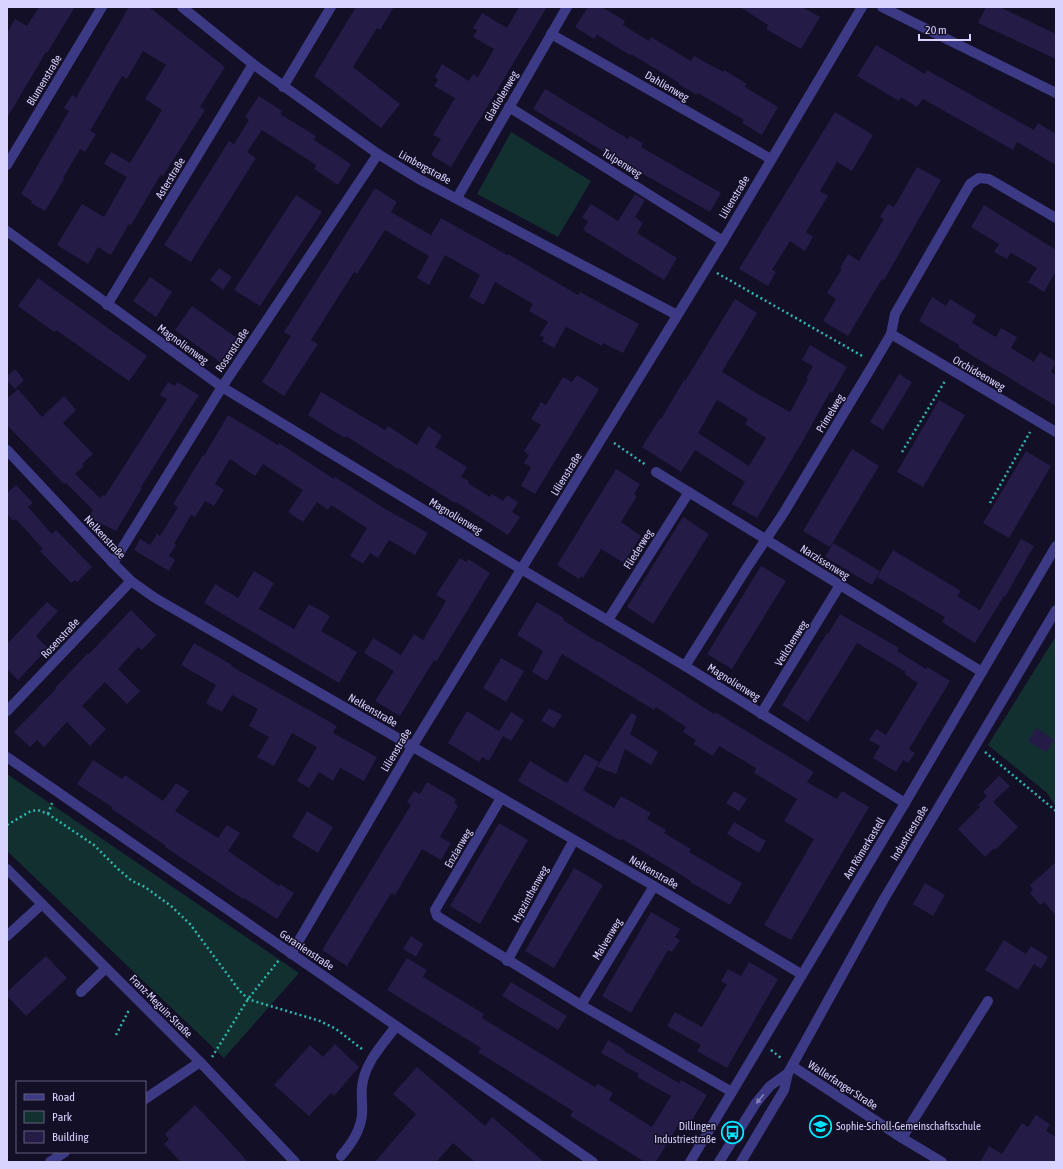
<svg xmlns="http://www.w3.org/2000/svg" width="1063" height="1169" font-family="'Asap Condensed',sans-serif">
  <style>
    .green { fill: #12302f }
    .building { fill: #241b47; fill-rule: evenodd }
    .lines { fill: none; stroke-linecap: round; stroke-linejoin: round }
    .path { stroke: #2fb8b0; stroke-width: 2.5; stroke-dasharray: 2 3; stroke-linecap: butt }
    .minor { stroke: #3d3a85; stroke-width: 10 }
    .oneway { fill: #837fbc }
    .labels { text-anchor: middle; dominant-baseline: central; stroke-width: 3; stroke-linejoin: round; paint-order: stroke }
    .street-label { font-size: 11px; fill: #d9d4ff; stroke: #130f26 }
    .poi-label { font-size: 11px; fill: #d9d4ff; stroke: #130f26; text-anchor: end }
  </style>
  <rect width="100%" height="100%" fill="#130f26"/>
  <g class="green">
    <polygon points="511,132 591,181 558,237 477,194"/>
    <polygon points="1056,636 1056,807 1047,793 988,745"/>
    <polygon points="7,774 299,973 224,1058 7,851"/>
  </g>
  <g class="building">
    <polygon points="39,7 75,7 47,53 46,52 7,118 7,33 15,19 27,26"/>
    <polygon points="129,7 149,7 225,67 200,107 205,110 163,176 161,174 131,225 129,224 111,255 98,247 88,264 57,245 82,204 104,217 127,177 104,164 111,152 130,163 162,110 145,99 166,65 143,51 127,79 122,76 90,131 96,134 85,152 80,149 63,178 64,179 45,211 31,203 32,201 21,194 69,111 64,108 72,95 76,98"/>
    <polygon points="356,7 394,7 380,30 377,28 353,67 400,104 381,128 314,76"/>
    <polygon points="519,7 547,7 451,167 431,155 441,139 433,135 455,98 434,86 438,80 435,77 442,64 469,81 473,74 478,77 494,49 473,37 477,30 473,28 482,13 507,28"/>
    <polygon points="588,7 602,7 625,21 623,25 649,41 651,37 691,61 694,56 723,72 724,70 747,84 745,87 778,107 762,135 742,123 744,120 698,93 697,95 678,84 679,83 631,54 630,55 597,35 594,39 575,27"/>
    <polygon points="740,7 802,7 820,17 801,49 766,29 768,25"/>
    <polygon points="986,7 1000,7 1056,34 1056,59 978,23"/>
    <polygon points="876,45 925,74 927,70 1034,130 1038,123 1056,134 1056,165 1017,142 1013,150 923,99 917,107 901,97 899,101 857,76"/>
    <polygon points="545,89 628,139 630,136 643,143 641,147 721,193 710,212 613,157 533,109"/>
    <polygon points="259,96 282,111 280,114 316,136 314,140 351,164 338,185 314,169 316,165 262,130 247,152 256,158 191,262 164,245 229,141 234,144 249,120 245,117"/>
    <polygon points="835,112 873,135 852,171 837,162 820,191 828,196 806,232 813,237 805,251 790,241 772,270 776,272 768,286 739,269"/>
    <polygon points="917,167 941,180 884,280 882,279 848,336 823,321 836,299 827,293 842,269 840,268 848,254 859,261 884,219 880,217 888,204 894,207"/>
    <polygon points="375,188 397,202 391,212 431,235 441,218 507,255 508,254 578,295 580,292 639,324 623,353 603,343 602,346 566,327 554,348 542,341 544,337 540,335 548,322 529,311 533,304 495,282 484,305 469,297 480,275 445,255 429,285 417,278 429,256 385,230 357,274 354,272 311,340 318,344 284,396 262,382 291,336 284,332"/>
    <polygon points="635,194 645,200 635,217 643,223 637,233 677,258 664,280 583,230 588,221 582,217 591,204 618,221"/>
    <polygon points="296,195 322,212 260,306 234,290"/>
    <polygon points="984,205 1056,250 1056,271 1044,292 1028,282 1037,268 1011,253 1007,259 994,252 999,244 971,227"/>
    <polygon points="219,268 232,277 223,290 210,280"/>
    <polygon points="150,277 172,292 156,317 133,301"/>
    <polygon points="38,278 147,356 129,381 56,330 54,332 18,306"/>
    <polygon points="932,297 946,306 950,299 976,315 972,323 996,337 1001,328 1017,337 1011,348 1034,362 1040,352 1056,362 1051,372 1056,375 1056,406 958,347 959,345 919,321"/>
    <path d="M735,299L757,313L722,372L758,394L790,412L808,379L806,378L813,366L802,360L810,345L847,367L832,393L830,392L801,444L757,518L732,504L745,482L695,450L681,472L642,447L660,418L661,419L684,380L685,381ZM717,400L748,419L745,424L766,438L749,466L698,433Z"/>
    <polygon points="192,306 237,338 220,362 175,330"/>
    <polygon points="15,369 24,380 15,389 7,381 7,376"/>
    <polygon points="899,374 912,382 883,430 870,422"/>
    <polygon points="577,375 599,389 535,494 521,486 531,467 524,463 529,455 524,451 541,425 531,419 541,402 546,405 563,377 572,382"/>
    <polygon points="168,382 175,386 177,382 199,395 141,487 142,488 116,531 89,518 93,510 66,483 64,484 7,425 7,399 18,389 42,417 64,396 76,410 63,423 93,454 82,464 84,466 75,474 100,498 102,495 105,496 167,399 160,395"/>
    <polygon points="321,392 385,430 388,426 417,445 428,426 442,436 435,447 467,467 461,477 469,481 468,483 490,497 492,494 503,501 507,495 518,502 512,512 520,517 508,535 456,502 455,503 399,468 398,469 346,436 345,438 308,415"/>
    <polygon points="939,400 965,415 923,487 897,472"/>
    <polygon points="228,415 278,445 279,443 334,479 335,477 387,510 428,533 415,555 389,540 378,558 370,553 363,564 350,556 367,528 331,505 328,510 317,502 303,522 288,512 303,490 263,464 255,476 230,459 215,484 224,490 214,506 205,501 195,517 191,515 174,544 176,545 169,556 175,560 169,571 134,550 140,539 150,545 157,534 160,536 178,507 173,504 203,455 204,456"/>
    <polygon points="852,449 879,466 830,547 803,531"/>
    <polygon points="1026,451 1051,466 1009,538 983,523"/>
    <polygon points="616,469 640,484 634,494 637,496 621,522 641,536 624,563 601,549 583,578 581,576 579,579 557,565"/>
    <polygon points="16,485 33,503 28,507 52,534 56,530 92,567 77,582 75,580 71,583 40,551 43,549 16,519 13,521 7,514 7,493"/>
    <polygon points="683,517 709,534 653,624 627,607"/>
    <polygon points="1021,539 1034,546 1005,597 1004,596 975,643 942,622 945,617 877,577 893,550 961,591 957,596 980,610"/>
    <polygon points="833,543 880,571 872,585 825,557"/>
    <polygon points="460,558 466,562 468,559 490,573 436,662 434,660 400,716 375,701 394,671 364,653 373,638 401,655 414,634 423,640 446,601 436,595"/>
    <polygon points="761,566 786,581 732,669 707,654"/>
    <polygon points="254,571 274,583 259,609 294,629 309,604 330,616 321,631 357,652 339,683 204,603 215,584 238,598"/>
    <polygon points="47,602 58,611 36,636 48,648 18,680 7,669 7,644"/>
    <polygon points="537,602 564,618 563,620 598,642 598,641 643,668 714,714 715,712 814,772 807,782 837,799 842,791 869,807 791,940 764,925 814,839 784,821 797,799 754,773 756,768 719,746 713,756 693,744 696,740 683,732 686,727 656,707 654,710 562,654 547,681 532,672 543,651 517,635"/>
    <polygon points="131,610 156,635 142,650 138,647 118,669 140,691 127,704 105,682 82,706 106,729 90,746 67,722 44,747 37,740 30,747 14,732 56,689 55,688 88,653 89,654"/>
    <polygon points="840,614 899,648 897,651 926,669 927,667 950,681 909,749 915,753 908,763 903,760 896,772 873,758 880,746 869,740 876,729 886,735 918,683 904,674 906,672 857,643 808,722 782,705 827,633 828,634"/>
    <polygon points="194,643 232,665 231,666 337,726 333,733 377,757 364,781 340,768 333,781 319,772 309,788 297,781 317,747 292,733 274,766 257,757 269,737 249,726 258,709 232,695 222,712 206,703 216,685 181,665"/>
    <polygon points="501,658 524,671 506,702 483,688"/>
    <polygon points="549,708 562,715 554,728 541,721"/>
    <polygon points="467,711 499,731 511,712 524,720 511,741 503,736 489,761 482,757 479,762 448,743"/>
    <polygon points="631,713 637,716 630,734 658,752 651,765 625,749 616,774 597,767"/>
    <polygon points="1036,728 1054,740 1046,752 1028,741"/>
    <polygon points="585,754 599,762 583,790 614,808 621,796 651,813 647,819 666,830 664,833 691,849 689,852 742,883 730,905 690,882 691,881 622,839 621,841 518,781 530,761 567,783"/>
    <polygon points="93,760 122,779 125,775 163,801 176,783 189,791 175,811 218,838 227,825 240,833 228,851 279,886 280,884 294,893 277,919 244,898 243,899 165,847 166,846 112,809 112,807 77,784"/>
    <polygon points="999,776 1010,786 993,802 1018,827 995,850 994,848 985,857 958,829 980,807 978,805 987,796 983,792"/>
    <polygon points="427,782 456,799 454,803 458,806 440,837 451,843 441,860 422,849 395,895 391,893 347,966 322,950 411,805 407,802 414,791 420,794"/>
    <polygon points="734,791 747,799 739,811 726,803"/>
    <polygon points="307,811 333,827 318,853 292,837"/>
    <polygon points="734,822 766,841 759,853 727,834"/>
    <polygon points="499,823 528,840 480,924 450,906"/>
    <polygon points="1056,862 1056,916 1044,902 1040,905 1030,893 1033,890 1030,885"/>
    <polygon points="574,868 603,885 554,968 525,951"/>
    <polygon points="925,883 945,895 933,916 913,904"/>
    <polygon points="651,912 680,929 675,937 680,940 672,952 668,950 631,1013 602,996"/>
    <polygon points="411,936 423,944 416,957 403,949"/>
    <polygon points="1004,940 1026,954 1031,946 1048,957 1041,969 1034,964 1018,990 985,970"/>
    <polygon points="46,956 67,978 26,1016 7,996 7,992"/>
    <polygon points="407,958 427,970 423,977 484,1014 482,1018 556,1063 595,1087 598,1084 613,1093 609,1100 652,1127 671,1096 637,1077 639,1074 601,1053 608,1040 625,1050 624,1051 679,1083 681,1080 707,1095 687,1129 679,1124 656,1162 645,1162 570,1116 573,1111 478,1052 481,1048 387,990"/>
    <polygon points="749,962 778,979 727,1068 697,1051 701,1045 667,1026 675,1012 702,1027 727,984 721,981 728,969 741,976"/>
    <polygon points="511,982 567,1016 558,1030 502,996"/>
    <polygon points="335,1044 359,1067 334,1096 331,1093 309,1116 274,1085 310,1045 323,1057"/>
    <polygon points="417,1067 485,1126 492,1117 544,1162 475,1162 453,1143 436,1162 375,1162 416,1114 393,1094"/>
    <polygon points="195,1105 219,1130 248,1162 181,1162 164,1144 169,1139 165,1134"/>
    <polygon points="1036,1115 1050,1124 1046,1131 1056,1137 1056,1162 980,1162 989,1146 1002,1154 1022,1123 1028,1127"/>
  </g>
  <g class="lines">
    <g class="path">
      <polyline points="717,273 864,357"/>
      <polyline points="614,443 646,465"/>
      <polyline points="902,452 945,381"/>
      <polyline points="990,503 1030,432"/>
      <polyline points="985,752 1056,811"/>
      <polyline points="48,814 52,803"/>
      <polyline points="7,825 31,811 38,810 48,814 94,845 118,869 132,881 145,887 171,906 190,924 239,990 248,999 257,1002 320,1021 336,1029 362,1049"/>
      <polyline points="116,1035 129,1010"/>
      <polyline points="771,1050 781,1058"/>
      <polyline points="212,1057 248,999 279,960"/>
    </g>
    <g class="minor">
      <polyline points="182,7 253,64 378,154 419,179 677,315"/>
      <polyline points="882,7 1056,93"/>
      <polyline points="551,34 771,159"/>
      <polyline points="283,87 331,7"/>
      <polyline points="509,107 723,241"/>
      <polyline points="7,165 102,7"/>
      <polyline points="457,198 567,7"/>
      <polyline points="7,231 222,387 521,569 685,666 905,803"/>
      <polyline points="107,305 253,64"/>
      <polyline points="891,334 1056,432"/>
      <polyline points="7,450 113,563 131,581 155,598 654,886 801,974"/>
      <polyline points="656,472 982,672"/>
      <polyline points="113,563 222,387 378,154"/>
      <polyline points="608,620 689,492"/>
      <polyline points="685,666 748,566 783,514 874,363 891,334 895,314 970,184 979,178 989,179 1056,218"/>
      <polyline points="7,711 131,581"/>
      <polyline points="761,714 840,585"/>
      <polyline points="7,757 593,1162"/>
      <polyline points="501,798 435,910 437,916 581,1005 732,1092"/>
      <polyline points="7,869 200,1062 295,1162"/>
      <polyline points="7,936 42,904"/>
      <polyline points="291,954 412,747 723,241 862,7"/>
      <polyline points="507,961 574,840"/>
      <polyline points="81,992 106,968"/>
      <polyline points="581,1005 654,886"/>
      <polyline points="792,1066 902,1138 942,1162"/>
      <polyline points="145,1099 200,1062"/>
      <polyline points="902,1138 988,1001"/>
      <path d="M341,1156C351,1144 360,1132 362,1115C363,1104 360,1092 363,1081C367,1060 384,1043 396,1026"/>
      <polyline points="50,1162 65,1152"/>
      <polyline points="690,1162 905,803 1056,546"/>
      <polyline points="719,1162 756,1103 770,1086 788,1073"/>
      <polyline points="741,1162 784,1090 788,1073 884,899 1056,610"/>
    </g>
  </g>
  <defs><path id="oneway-solid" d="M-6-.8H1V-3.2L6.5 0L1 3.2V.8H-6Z"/></defs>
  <use class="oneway" href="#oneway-solid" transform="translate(760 1099) rotate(129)"/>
  <defs>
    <symbol id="school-ring" viewBox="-11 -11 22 22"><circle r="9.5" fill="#130f26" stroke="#00e5ff" stroke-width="1.5"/><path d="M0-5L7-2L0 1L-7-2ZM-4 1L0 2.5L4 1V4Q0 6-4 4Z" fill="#00e5ff"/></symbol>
    <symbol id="bus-ring" viewBox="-11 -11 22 22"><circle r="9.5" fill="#130f26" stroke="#00e5ff" stroke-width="1.5"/><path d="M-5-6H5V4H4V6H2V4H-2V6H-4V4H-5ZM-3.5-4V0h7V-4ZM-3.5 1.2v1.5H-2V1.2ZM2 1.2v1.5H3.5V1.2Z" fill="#00e5ff"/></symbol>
  </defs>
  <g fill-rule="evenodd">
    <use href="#school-ring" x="808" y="1114" width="25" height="25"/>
    <use href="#bus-ring" x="720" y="1120" width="25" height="25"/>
  </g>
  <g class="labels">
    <g class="street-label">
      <text transform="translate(44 80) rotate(-59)">Blumenstraße</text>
      <text transform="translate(667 86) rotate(30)">Dahlienweg</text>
      <text transform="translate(501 96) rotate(-60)">Gladiolenweg</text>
      <text transform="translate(622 163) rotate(32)">Tulpenweg</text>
      <text transform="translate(425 167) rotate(29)">Limbergstraße</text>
      <text transform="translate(170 178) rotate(-59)">Asterstraße</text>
      <text transform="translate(734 197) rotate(-59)">Lilienstraße</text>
      <text transform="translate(183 344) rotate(36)">Magnolienweg</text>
      <text transform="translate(232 350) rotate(-56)">Rosenstraße</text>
      <text transform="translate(979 373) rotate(30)">Orchideenweg</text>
      <text transform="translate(830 413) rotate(-59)">Primelweg</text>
      <text transform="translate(566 474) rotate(-58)">Lilienstraße</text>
      <text transform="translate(456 516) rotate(31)">Magnolienweg</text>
      <text transform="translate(105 537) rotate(47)">Nelkenstraße</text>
      <text transform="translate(638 549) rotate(-58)">Fliederweg</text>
      <text transform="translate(825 562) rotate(32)">Narzissenweg</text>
      <text transform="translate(60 638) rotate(-47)">Rosenstraße</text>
      <text transform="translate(791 643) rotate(-58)">Veilchenweg</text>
      <text transform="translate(734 682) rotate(32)">Magnolienweg</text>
      <text transform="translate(373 710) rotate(30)">Nelkenstraße</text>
      <text transform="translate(396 750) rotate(-59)">Lilienstraße</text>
      <text transform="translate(909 833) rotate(-59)">Industriestraße</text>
      <text transform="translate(458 848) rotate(-60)">Enzianweg</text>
      <text transform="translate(864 848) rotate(-59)">Am Römerkastell</text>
      <text transform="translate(654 872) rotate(30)">Nelkenstraße</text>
      <text transform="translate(530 894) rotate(-61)">Hyazinthenweg</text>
      <text transform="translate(607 939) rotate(-59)">Malvenweg</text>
      <text transform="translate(307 950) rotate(34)">Geranienstraße</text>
      <text transform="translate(161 1006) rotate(45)">Franz-Meguin-Straße</text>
      <text transform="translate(843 1085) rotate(33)">Wallerfanger Straße</text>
    </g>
    <g class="poi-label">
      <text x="716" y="1126">Dillingen<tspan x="716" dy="13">Industriestraße</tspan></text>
      <text x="836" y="1126" text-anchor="start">Sophie-Scholl-Gemeinschaftsschule</text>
    </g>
  </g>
  <rect width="1063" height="1169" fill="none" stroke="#d9d4ff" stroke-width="16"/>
  <rect x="16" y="1081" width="130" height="72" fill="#130f26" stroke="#625e7d"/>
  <rect x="24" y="1094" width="20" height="6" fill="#3d3a85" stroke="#625e7d"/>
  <text x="52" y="1101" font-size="12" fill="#d9d4ff">Road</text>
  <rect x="24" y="1111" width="20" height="12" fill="#12302f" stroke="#625e7d"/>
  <text x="52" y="1121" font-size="12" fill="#d9d4ff">Park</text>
  <rect x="24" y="1131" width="20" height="12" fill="#241b47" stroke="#625e7d"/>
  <text x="52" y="1141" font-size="12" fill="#d9d4ff">Building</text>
  <path d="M919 34v6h51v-6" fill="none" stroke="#d9d4ff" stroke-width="2"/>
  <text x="925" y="34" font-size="12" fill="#d9d4ff" stroke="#130f26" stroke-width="3" paint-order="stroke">20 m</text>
</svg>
